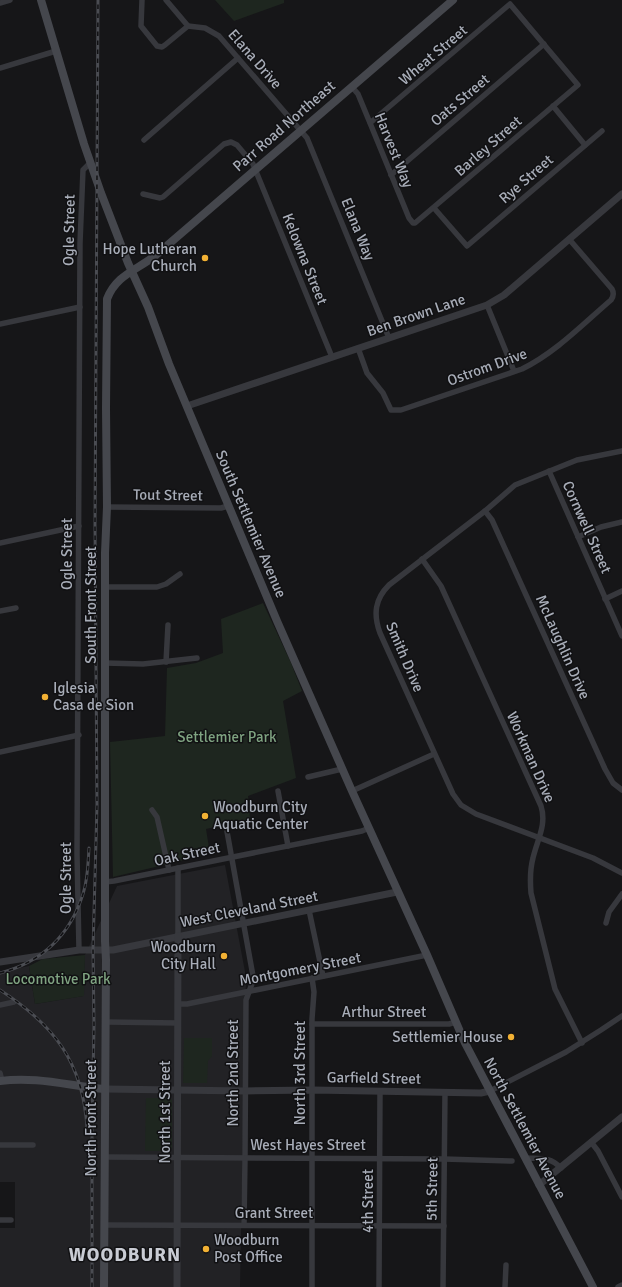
<svg xmlns="http://www.w3.org/2000/svg" width="622" height="1287" font-family="Signika,sans-serif">
  <style>
    .built { fill: #222225 }
    .green { fill: #1e261f }
    .lines { fill: none; stroke-linecap: round; stroke-linejoin: round }
    .minor { stroke: #37383d; stroke-width: 5.5 }
    .tertiary { stroke: #37383d; stroke-width: 7 }
    .secondary { stroke: #45474d; stroke-width: 8 }
    .rail-casing { stroke: #4a4c52; stroke-width: 3 }
    .rail { stroke: #111113; stroke-width: 1.5; stroke-dasharray: 4.5; stroke-linecap: butt }
    .poi-dot { fill: #f2b134; stroke: #111113; stroke-width: 1.5 }
    .labels { text-anchor: middle; dominant-baseline: central; stroke-width: 3; stroke-linejoin: round; paint-order: stroke }
    .street-label { font-size: 15px; fill: #a8adb8; stroke: #111113 }
    .poi-label { font-size: 15px; fill: #a8adb8; stroke: #111113; text-anchor: end }
    .park-label { font-size: 15px; fill: #7fa381; stroke: #111113 }
    .district-label { font-size: 19px; font-weight: bold; letter-spacing: 1px; fill: #c9ccd4; stroke: #111113 }
  </style>
  <rect width="100%" height="100%" fill="#161618"/>
  <polygon class="built" points="225,865 246,977 240,1287 0,1287 0,1228 15,1228 15,1182 0,1182 0,972 29,966 35,1004 83,996 85,955 117,886"/>
  <g class="green">
    <polygon points="215,0 284,0 284,3 234,21"/>
    <polygon points="263,603 291,663 302,691 283,701 296,778 248,796 250,819 206,829 210,854 113,877 110,742 165,736 167,668 196,663 223,653 221,619"/>
    <polygon points="85,955 84,996 35,1004 29,966 43,959"/>
    <polygon points="184,1038 212,1038 212,1056 208,1061 207,1083 183,1083"/>
    <polygon points="146,1098 169,1098 172,1100 172,1149 168,1151 145,1151"/>
  </g>
  <g class="lines">
    <g class="minor">
      <polyline points="142,0 141,26 157,46 162,47 165,45 188,26"/>
      <polyline points="166,0 188,26 205,28 219,36 307,138 389,338"/>
      <polyline points="0,3 10,0"/>
      <polyline points="0,68 56,51"/>
      <polyline points="352,87 358,94 370,123 409,218 413,223 415,223 578,85 510,4 370,123"/>
      <polyline points="553,106 585,145"/>
      <polyline points="144,140 238,58"/>
      <polyline points="391,175 544,44"/>
      <polyline points="143,194 160,198 163,197 224,144 231,142 237,145 253,164 332,357"/>
      <polyline points="434,208 467,246 602,131"/>
      <polyline points="487,305 514,371"/>
      <polyline points="0,324 80,307"/>
      <path d="M358,348L367,373L383,393L391,410H401L522,369C555,353 583,324 611,300C614,296 614,293 612,289L569,239"/>
      <path d="M622,451L577,460L515,485L485,511L389,585C375,599 373,614 380,633L453,794L461,805L476,814L593,858L622,873"/>
      <polyline points="549,471 622,636"/>
      <polyline points="107,507 221,508 228,506"/>
      <polyline points="485,511 492,520 605,769 613,783 622,790"/>
      <polyline points="578,537 601,527 622,522"/>
      <polyline points="0,543 79,526"/>
      <path d="M422,559L441,586L541,806C547,825 537,840 533,858C530,869 530,881 531,893L555,989L582,1043"/>
      <polyline points="105,587 157,587 166,584 180,574"/>
      <polyline points="605,599 622,591"/>
      <polyline points="0,611 16,608"/>
      <polyline points="166,662 168,625"/>
      <polyline points="105,663 143,664 197,658"/>
      <polyline points="0,752 79,735"/>
      <polyline points="308,777 342,769"/>
      <polyline points="278,791 288,846"/>
      <polyline points="352,791 434,754"/>
      <polyline points="152,810 157,817 169,870"/>
      <polyline points="226,826 253,976 253,981 246,1000 245,1158 244,1225"/>
      <polyline points="178,868 178,936"/>
      <polyline points="105,882 114,881 362,831 369,828"/>
      <polyline points="309,910 323,976"/>
      <polyline points="606,923 609,912 622,894"/>
      <polyline points="79,950 77,854 80,243 83,170 90,163"/>
      <polyline points="178,1004 187,1004 427,955"/>
      <polyline points="0,1005 14,1002"/>
      <polyline points="106,1022 178,1023"/>
      <polyline points="312,1024 449,1024 456,1022"/>
      <polyline points="0,1073 2,1081"/>
      <polyline points="490,1091 566,1052 601,1030 622,1016"/>
      <polyline points="591,1142 598,1151 622,1197"/>
      <polyline points="0,1145 33,1145"/>
      <polyline points="105,1157 444,1159 512,1161"/>
      <path d="M525,1158C541,1159 549,1156 561,1168"/>
      <polyline points="0,1220 11,1220"/>
      <polyline points="104,1225 444,1226"/>
      <polyline points="312,1287 312,1019 314,992 312,978"/>
      <polyline points="379,1287 380,1091"/>
      <polyline points="443,1287 445,1092"/>
      <polyline points="505,1287 506,1265"/>
      <polyline points="618,1287 622,1285"/>
    </g>
    <g class="tertiary">
      <polyline points="187,406 487,305 504,295 622,194"/>
      <polyline points="0,962 79,950 113,950 397,892"/>
      <polyline points="105,1089 245,1091 313,1090 481,1093 490,1091"/>
      <polyline points="539,1185 622,1117"/>
      <polyline points="177,1287 178,936"/>
    </g>
    <g class="secondary">
      <polyline points="41,0 84,144 101,193 128,263 148,307 169,364 277,621 352,791 427,955 465,1043 593,1287"/>
      <path d="M0,1081C36,1076 70,1086 105,1089"/>
      <path d="M104,1287L106,960L105,941V553L107,507L106,408L107,299C116,275 137,270 156,255L453,0"/>
    </g>
    <defs>
      <g id="rail">
        <path d="M0,973C42,962 70,935 83,894C88,879 88,863 89,848"/>
        <path d="M0,990C54,1025 83,1062 87,1128"/>
        <polyline points="92,1287 92,1129 94,1025 93,949 97,805 95,525 98,0"/>
      </g>
    </defs>
    <use href="#rail" class="rail-casing"/>
    <use href="#rail" class="rail"/>
  </g>
  <g class="poi-dot">
    <circle cx="205" cy="258" r="4"/>
    <circle cx="45" cy="697" r="4"/>
    <circle cx="205" cy="816" r="4"/>
    <circle cx="224" cy="956" r="4"/>
    <circle cx="511" cy="1037" r="4"/>
    <circle cx="206" cy="1249" r="4"/>
  </g>
  <g class="labels">
    <g class="street-label">
      <text transform="translate(433 55) rotate(-40)">Wheat Street</text>
      <text transform="translate(255 59) rotate(49)">Elana Drive</text>
      <text transform="translate(460 100) rotate(-40)">Oats Street</text>
      <text transform="translate(284 126) rotate(-41)">Parr Road Northeast</text>
      <text transform="translate(488 146) rotate(-41)">Barley Street</text>
      <text transform="translate(394 150) rotate(68)">Harvest Way</text>
      <text transform="translate(526 179) rotate(-41)">Rye Street</text>
      <text transform="translate(358 229) rotate(68)">Elana Way</text>
      <text transform="translate(69 230) rotate(-89)">Ogle Street</text>
      <text transform="translate(305 259) rotate(68)">Kelowna Street</text>
      <text transform="translate(416 315) rotate(-19)">Ben Brown Lane</text>
      <text transform="translate(487 367) rotate(-20)">Ostrom Drive</text>
      <text transform="translate(168 495) rotate(1)">Tout Street</text>
      <text transform="translate(251 524) rotate(67)">South Settlemier Avenue</text>
      <text transform="translate(587 527) rotate(66)">Cornwell Street</text>
      <text transform="translate(67 554) rotate(-90)">Ogle Street</text>
      <text transform="translate(91 605) rotate(-90)">South Front Street</text>
      <text transform="translate(563 647) rotate(66)">McLaughlin Drive</text>
      <text transform="translate(405 657) rotate(67)">Smith Drive</text>
      <text transform="translate(531 757) rotate(66)">Workman Drive</text>
      <text transform="translate(187 854) rotate(-12)">Oak Street</text>
      <text transform="translate(66 878) rotate(-90)">Ogle Street</text>
      <text transform="translate(249 909) rotate(-11)">West Cleveland Street</text>
      <text transform="translate(300 969) rotate(-11)">Montgomery Street</text>
      <text x="384" y="1012">Arthur Street</text>
      <text transform="translate(233 1073) rotate(-90)">North 2nd Street</text>
      <text transform="translate(300 1073) rotate(-90)">North 3rd Street</text>
      <text transform="translate(374 1078) rotate(1)">Garfield Street</text>
      <text transform="translate(165 1112) rotate(-90)">North 1st Street</text>
      <text transform="translate(91 1118) rotate(-90)">North Front Street</text>
      <text transform="translate(525 1128) rotate(62)">North Settlemier Avenue</text>
      <text x="308" y="1145">West Hayes Street</text>
      <text transform="translate(432 1189) rotate(-89)">5th Street</text>
      <text transform="translate(368 1201) rotate(-90)">4th Street</text>
      <text x="274" y="1213">Grant Street</text>
    </g>
    <g class="poi-label">
      <text x="197" y="249">Hope Lutheran<tspan x="197" dy="17">Church</tspan></text>
      <text x="53" y="688" text-anchor="start">Iglesia<tspan x="53" dy="17">Casa de Sion</tspan></text>
      <text x="213" y="807" text-anchor="start">Woodburn City<tspan x="213" dy="17">Aquatic Center</tspan></text>
      <text x="216" y="947">Woodburn<tspan x="216" dy="17">City Hall</tspan></text>
      <text x="503" y="1037">Settlemier House</text>
      <text x="214" y="1240" text-anchor="start">Woodburn<tspan x="214" dy="17">Post Office</tspan></text>
    </g>
    <g class="park-label">
      <text x="227" y="737">Settlemier Park</text>
      <text x="58" y="979">Locomotive Park</text>
    </g>
    <g class="district-label">
      <text x="125" y="1255">WOODBURN</text>
    </g>
  </g>
</svg>
